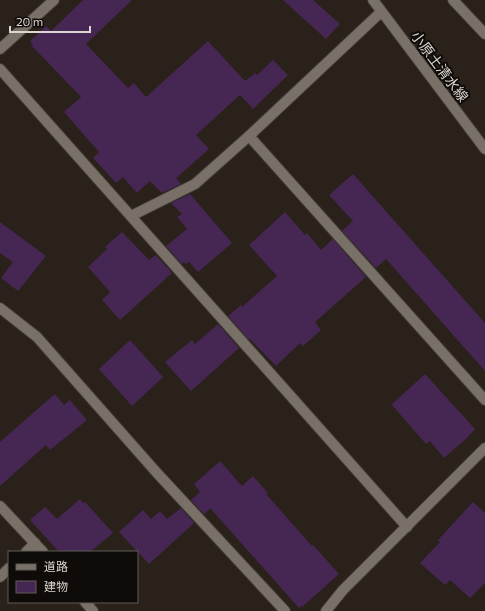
<svg xmlns="http://www.w3.org/2000/svg" width="485" height="611" font-family="Commissioner,'Noto Sans JP',sans-serif">
  <style>
    .building { fill: #462653 }
    .lines { fill: none; stroke-linecap: round; stroke-linejoin: round }
    .street-casing { stroke: #413c36; stroke-width: 12 }
    .secondary-casing { stroke: #413c36; stroke-width: 12 }
    .street { stroke: #797068; stroke-width: 10 }
    .secondary { stroke: #797068; stroke-width: 10 }
    .labels { text-anchor: middle; dominant-baseline: central; stroke-width: 4; stroke-linejoin: round; paint-order: stroke }
    .street-label { font-size: 14px; fill: #dbd6d1; stroke: #0f0b08 }
  </style>
  <rect width="100%" height="100%" fill="#29211a"/>
  <g class="building">
    <polygon points="83,0 132,0 86,44 128,88 134,83 146,97 208,41 245,81 255,73 257,75 273,60 288,75 253,109 240,95 196,135 209,149 176,178 181,184 162,193 150,181 137,193 123,177 116,183 93,158 99,152 64,112 81,97 31,45 33,44 30,41 46,26 51,31"/>
    <polygon points="283,0 313,0 340,24 326,39"/>
    <polygon points="353,174 485,323 485,371 386,259 376,268 342,231 353,221 329,195"/>
    <polygon points="190,194 232,243 198,272 189,262 186,264 184,262 182,264 166,246 187,229 177,217 182,214 171,203"/>
    <polygon points="285,212 305,235 307,233 321,250 333,239 366,277 315,322 321,330 303,346 300,343 276,366 250,339 249,340 228,316 241,305 242,307 277,276 249,245"/>
    <polygon points="0,222 46,256 18,291 1,278 13,262 0,253"/>
    <polygon points="122,232 149,260 156,255 172,273 120,320 102,300 110,292 88,267 107,249 105,247"/>
    <polygon points="218,324 239,348 191,391 165,362 192,340 195,344"/>
    <polygon points="130,340 163,377 132,406 99,369"/>
    <polygon points="425,374 475,429 467,438 444,458 430,441 426,444 392,405 392,404"/>
    <polygon points="55,394 64,405 70,400 87,420 50,450 46,445 0,486 0,442 49,399"/>
    <polygon points="220,461 242,486 253,476 268,493 266,494 312,546 313,545 339,574 302,607 302,606 299,608 210,508 204,514 191,500 200,492 194,484"/>
    <polygon points="80,499 83,503 85,502 113,533 90,552 59,552 30,520 45,507 57,519"/>
    <polygon points="473,502 485,513 485,583 470,598 450,580 445,585 420,563 440,542 438,540"/>
    <polygon points="181,508 194,523 149,564 119,532 143,510 151,519 160,511 167,519"/>
  </g>
  <g class="lines">
    <defs>
      <g id="street">
        <polyline points="381,12 249,136 485,400"/>
        <polyline points="0,49 54,0"/>
        <polyline points="0,69 407,527"/>
        <polyline points="131,216 195,184 249,136"/>
        <polyline points="0,308 37,337 157,473 285,611"/>
        <polyline points="0,506 43,552"/>
        <polyline points="26,552 35,543"/>
        <polyline points="0,577 9,568"/>
        <polyline points="85,602 93,611"/>
        <polyline points="326,611 343,590 485,448"/>
      </g>
      <g id="secondary">
        <polyline points="373,0 485,149"/>
        <polyline points="453,0 485,34"/>
      </g>
    </defs>
    <use href="#street" class="street-casing"/>
    <use href="#secondary" class="secondary-casing"/>
    <use href="#street" class="street"/>
    <use href="#secondary" class="secondary"/>
  </g>
  <g class="labels">
    <g class="street-label">
      <text transform="translate(440 66) rotate(53)">小原土清水線</text>
    </g>
  </g>
  <rect x="8" y="551" width="130" height="52" fill="#0f0b08" stroke="#615c58"/>
  <rect x="16" y="564" width="20" height="6" fill="#797068" stroke="#615c58"/>
  <text x="44" y="571" font-size="12" fill="#dbd6d1">道路</text>
  <rect x="16" y="581" width="20" height="12" fill="#462653" stroke="#615c58"/>
  <text x="44" y="591" font-size="12" fill="#dbd6d1">建物</text>
  <path d="M10 26v6h80v-6" fill="none" stroke="#dbd6d1" stroke-width="2"/>
  <text x="16" y="26" font-size="12" fill="#dbd6d1" stroke="#0f0b08" stroke-width="3" paint-order="stroke">20 m</text>
</svg>
